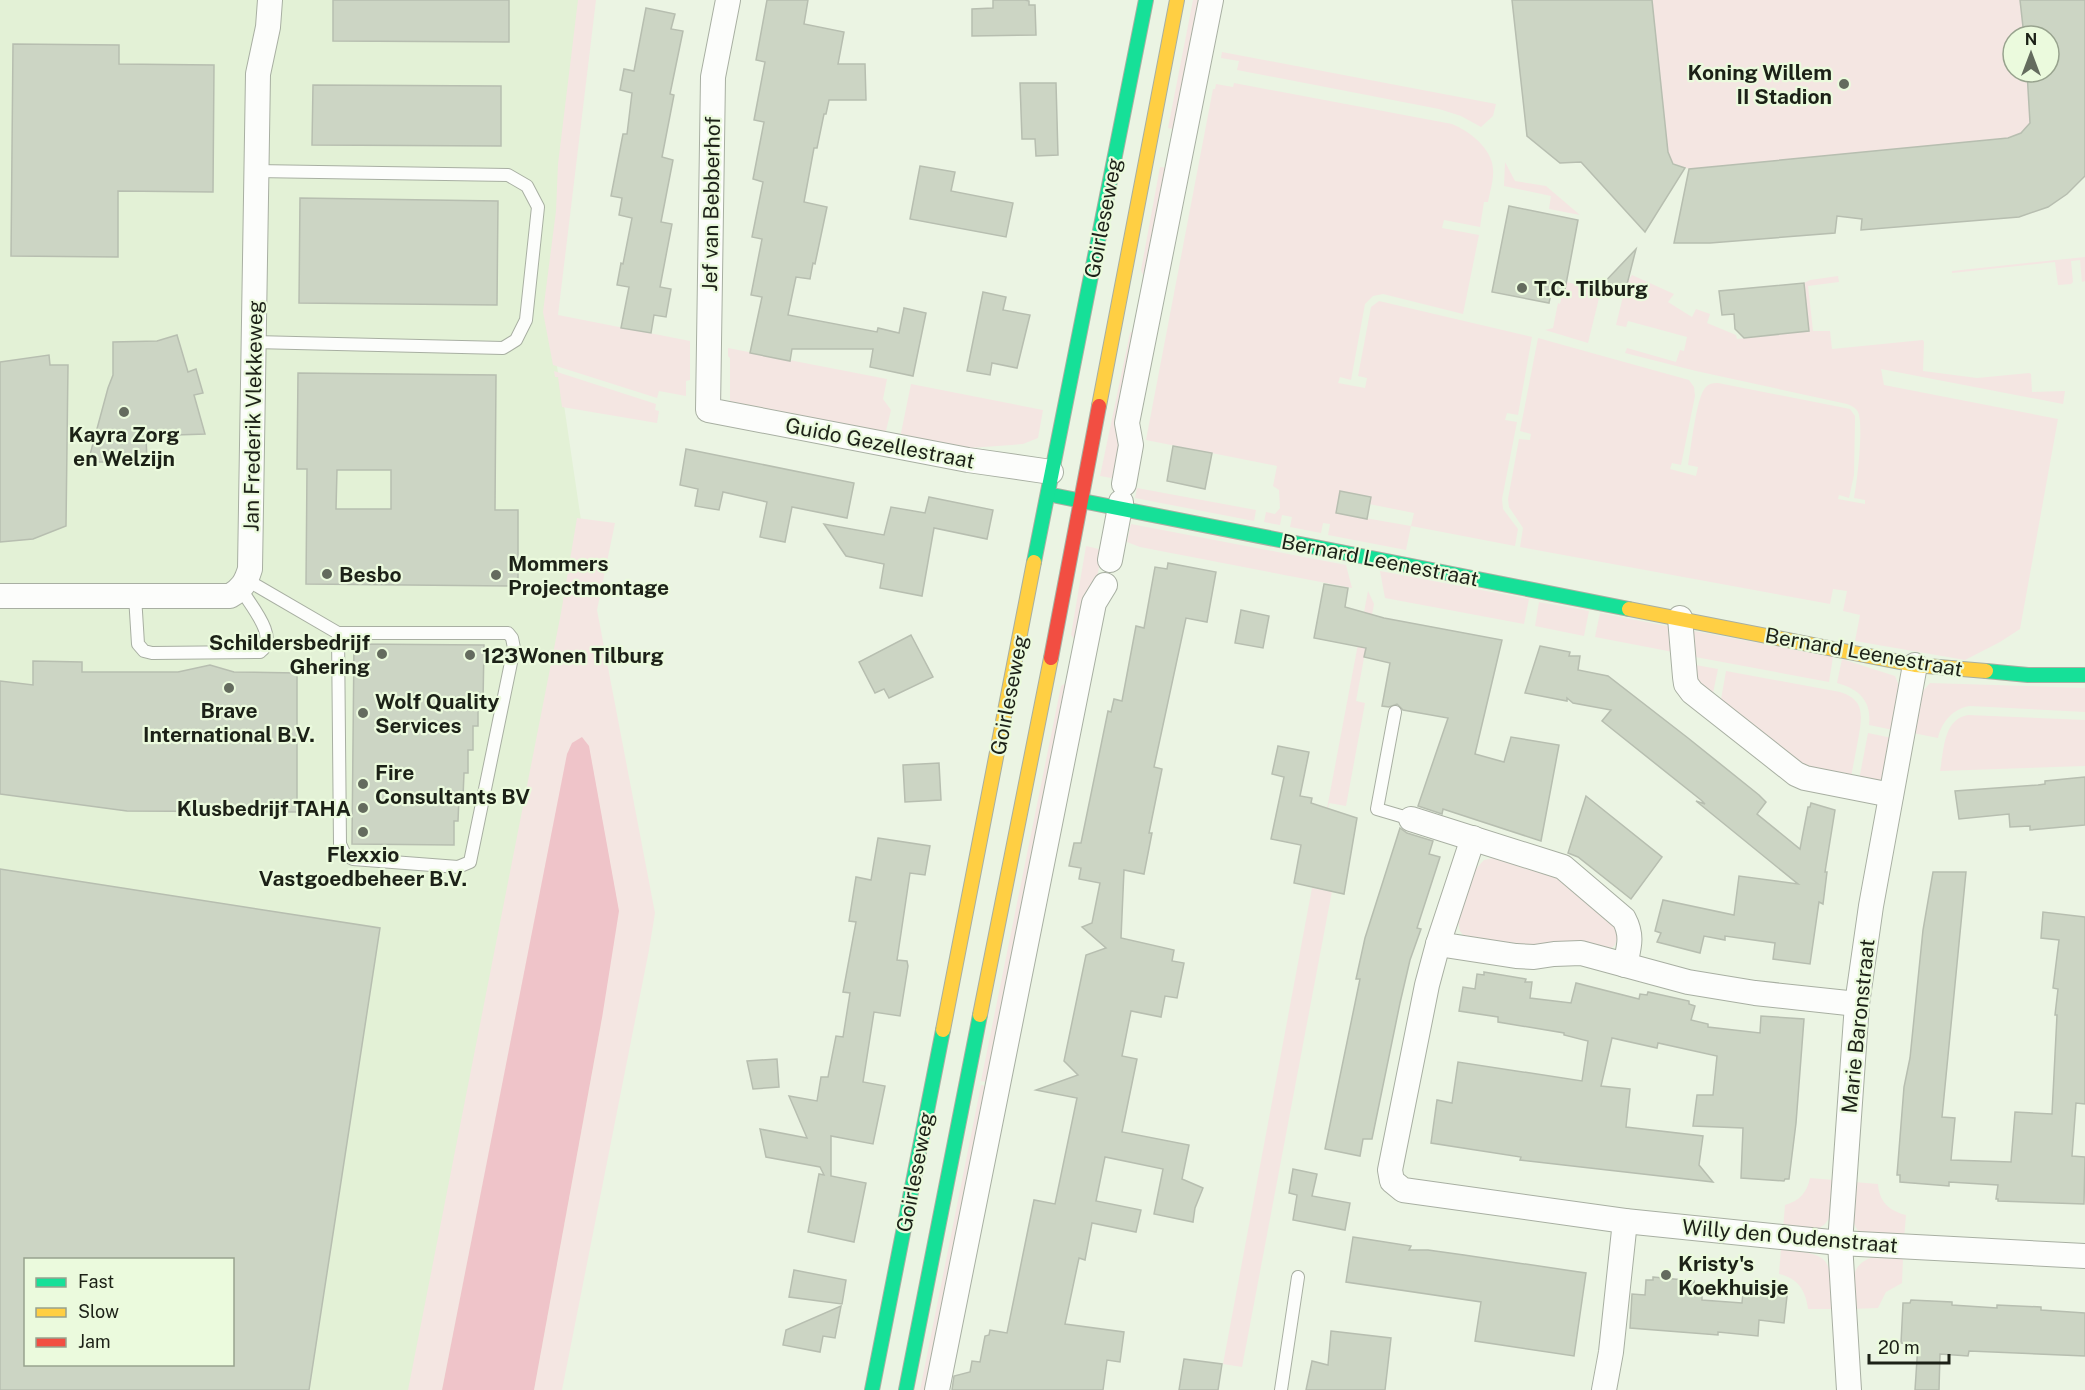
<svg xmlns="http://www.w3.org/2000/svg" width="2085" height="1390" font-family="'Public Sans',sans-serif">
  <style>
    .built { fill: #e3f1d6; fill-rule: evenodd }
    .green { fill: #f4e6e2; fill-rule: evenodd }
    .water { fill: #efc4c9 }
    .building { fill: #ccd5c4; stroke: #b7beb0; stroke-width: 1.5; fill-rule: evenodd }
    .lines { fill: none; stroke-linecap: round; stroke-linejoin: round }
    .lane-casing { stroke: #a8afa2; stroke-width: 14 }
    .street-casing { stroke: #a8afa2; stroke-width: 26 }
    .fast-casing { stroke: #a8afa2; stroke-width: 16 }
    .slow-casing { stroke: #a8afa2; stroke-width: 16 }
    .jam-casing { stroke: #a8afa2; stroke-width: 16 }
    .lane { stroke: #fcfdfb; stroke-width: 12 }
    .street { stroke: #fcfdfb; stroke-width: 24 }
    .fast { stroke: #16e098; stroke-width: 14 }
    .slow { stroke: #ffcf43; stroke-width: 14 }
    .jam { stroke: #f24e42; stroke-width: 14 }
    .poi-dot { fill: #646b5e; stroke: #ebfadd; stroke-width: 2 }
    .labels { text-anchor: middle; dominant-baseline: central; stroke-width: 4.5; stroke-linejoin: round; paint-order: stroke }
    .poi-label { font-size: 21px; font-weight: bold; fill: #1c2117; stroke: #ebfadd; text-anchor: start }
    .street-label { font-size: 21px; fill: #1c2117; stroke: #ebfadd }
  </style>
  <rect width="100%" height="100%" fill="#ebf4e3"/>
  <path class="built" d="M0,0H581L547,312L564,405L582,527L423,1390H0ZM26,1260H232V1364H26Z"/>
  <g class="green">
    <polygon points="578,0 596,0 558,315 690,341 690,380 686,381 686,396 659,391 657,398 553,365 543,312 556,211 558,164"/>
    <polygon points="1193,0 1204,0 1179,130 1168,128"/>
    <polygon points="1652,0 2020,0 2024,36 2013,36 2013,72 2027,72 2030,123 2021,133 2008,138 1725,167 1689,169 1673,164 1667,151"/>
    <polygon points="1222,52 1496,104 1493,116 1481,127 1461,116 1439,109 1237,70 1239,61 1221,58"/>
    <path d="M1234,83L1452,124C1469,131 1492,148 1493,169C1494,179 1490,192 1488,202H1484L1480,227L1444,220L1442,228L1479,235L1463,314L1383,294L1373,296L1365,304L1351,380L1340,377L1338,383L1365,388L1367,378L1358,376L1371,307L1379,301L1532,337L1518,415L1507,413L1505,420L1517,422L1502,499L1503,509L1518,529L1515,546L1411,526L1406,550L1328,535L1330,524L1323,523L1321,533L1290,527L1292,517L1282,515L1280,525L1264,522L1266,512L1275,514L1280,508L1279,490L1273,486L1277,466L1146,440L1213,89H1215L1216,84L1233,87ZM1340,491L1370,497L1369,504L1414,513L1411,526L1336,513Z"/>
    <polygon points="1505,162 1515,181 1546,186 1580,215 1549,209 1551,196 1504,186"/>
    <polygon points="1160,167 1171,168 1145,279 1141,270"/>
    <polygon points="2085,257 2085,281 2082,282 2080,260 2071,261 2073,282 2071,284 2058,285 2055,262 1952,273 1952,271"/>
    <path d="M1632,275L1674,294L1668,302L1692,317L1696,309L1710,314L1707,323L1736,335L1737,339L1809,331L1804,283L1810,280L1838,276L1839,282L1808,286L1813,331H1830L1832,349L1923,340L1924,342L1923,371L1977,378L2029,373L2031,374L2032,392L2065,391L2063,404L1881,369L1884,385L2058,419L2020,629L2000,642L1965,660L1855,641L1860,615L1843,611L1847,591L1833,589L1830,604L1520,547L1523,528L1509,507L1508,499L1519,439L1530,440L1531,434L1520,431L1538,338L1689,380L1694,387L1695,396L1681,465L1672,463L1670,469L1696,476L1698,467L1688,465C1691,449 1696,399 1705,388C1708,384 1712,383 1718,383L1850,409L1855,416V420L1854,475L1849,498L1839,495L1838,499L1865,504V500L1854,498C1857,483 1864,425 1858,412C1856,408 1852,406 1847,404L1696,371L1625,353L1627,348L1676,362L1680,350L1684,351L1687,337L1628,321L1626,327L1616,325L1626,284Z"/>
    <polygon points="1566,282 1601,290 1588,343 1545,330 1553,328 1558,303 1560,304 1562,295 1564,295"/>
    <polygon points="1135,329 1117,479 1100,476 1130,333"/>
    <polygon points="728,348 887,379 883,399 891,410 885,435 730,405 730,358 728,356"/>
    <polygon points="554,371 656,404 655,410 659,411 657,423 562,407 558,377 555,377"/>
    <polygon points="911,384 1043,410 1038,438 1023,444 970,448 959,448 900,438"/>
    <polygon points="1137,488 1256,510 1254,521 1135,498"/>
    <polygon points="577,518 615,523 597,610 655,913 649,950 562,1390 534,1390 602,1018 569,748 442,1390 408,1390 561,613"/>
    <polygon points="1131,524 1346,565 1352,588 1140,547 1127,542"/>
    <polygon points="1086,546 1103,550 1096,581 1075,640 1071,635"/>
    <polygon points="1380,571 1529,599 1524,624 1385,598"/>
    <polygon points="1368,591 1374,604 1356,701 1365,703 1346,806 1329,803 1318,867 1316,867"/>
    <polygon points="1539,602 1589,611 1584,636 1535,626"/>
    <polygon points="1600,613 1672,627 1673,652 1595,637"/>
    <polygon points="1689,630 1833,657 1829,682 1690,656"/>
    <path d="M1842,659L1895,676L1900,688L1893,730L1869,725C1872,701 1859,689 1837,683Z"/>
    <polygon points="1690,664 1718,669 1712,698 1698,687"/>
    <path d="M1726,671L1840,692C1866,700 1862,717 1858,740C1856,752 1853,765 1851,778L1807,771L1720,705Z"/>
    <polygon points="1066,683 992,1083 981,1081 1061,686"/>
    <path d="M1930,683L2085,688V712L1970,706C1954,708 1942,721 1938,738L1913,733L1922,692Z"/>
    <path d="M1968,715L2085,720V766L1940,771C1944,751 1943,719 1968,715Z"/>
    <polygon points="1868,733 1892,738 1884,776 1879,781 1859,780"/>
    <polygon points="1493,858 1559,879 1614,920 1619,932 1615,945 1609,950 1527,948 1466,939 1460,931 1458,921 1474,871 1484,860"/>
    <polygon points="1312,888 1332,891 1242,1367 1223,1364"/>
    <polygon points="981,1085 991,1087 931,1390 920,1390"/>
    <path d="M1810,1178L1834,1180L1831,1215L1825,1224L1816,1230L1783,1229L1785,1205C1799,1201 1807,1193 1810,1178Z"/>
    <path d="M1854,1182L1878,1184C1879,1201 1889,1211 1906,1215L1904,1239L1861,1234C1847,1220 1853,1200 1854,1182Z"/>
    <path d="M1781,1249C1835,1255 1829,1258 1833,1309H1808C1806,1291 1798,1278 1779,1274Z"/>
    <path d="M1871,1258L1903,1259L1902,1283L1886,1292L1878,1308L1852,1309C1853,1288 1848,1265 1871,1258Z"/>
  </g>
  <polygon class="water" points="582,737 589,746 619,911 602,1018 534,1390 442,1390 567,754 572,743"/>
  <g class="building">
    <polygon points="333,0 509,0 509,42 333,41"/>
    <polygon points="767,0 808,0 804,24 844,32 838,64 865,64 866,100 829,100 826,114 824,114 817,148 814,148 804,202 827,207 815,264 813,263 810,279 796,277 788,315 877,332 878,328 899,333 904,308 926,313 913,376 870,367 873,349 792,349 790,361 750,353 762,297 751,295 762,239 752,237 763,182 753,179 764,122 754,120 765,62 756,60"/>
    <polygon points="993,0 1025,0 1029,1 1029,5 1035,5 1036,35 972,36 972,9 993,8"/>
    <polygon points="1512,0 1652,0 1668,152 1673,164 1685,168 1645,232 1581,162 1560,163 1527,136"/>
    <polygon points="2020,0 2085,0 2085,176 2067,194 2048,207 2019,217 1861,230 1862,219 1837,216 1835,233 1710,243 1674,243 1689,169 2008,138 2021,133 2030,123 2027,72 2049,72 2049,36 2024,36"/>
    <polygon points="646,8 675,14 671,29 683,31 670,94 674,95 662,157 673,160 661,222 672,224 660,287 671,289 666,317 654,315 651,333 621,328 629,287 617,285 621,263 623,264 632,218 619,215 622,198 611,196 623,134 627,134 632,93 620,90 624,69 634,71"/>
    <polygon points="13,44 119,45 119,64 214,65 213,192 118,191 118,257 11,256"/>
    <polygon points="1020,83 1056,83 1058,155 1036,156 1035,139 1022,139"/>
    <polygon points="313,85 501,86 501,146 312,145"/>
    <polygon points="920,166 955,172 951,191 1013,203 1006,237 910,219"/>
    <polygon points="300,198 498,201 497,305 299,303"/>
    <polygon points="1509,206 1578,220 1564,295 1551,293 1549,303 1492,292"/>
    <polygon points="1636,249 1624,296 1597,290"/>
    <polygon points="1804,283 1809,331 1744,338 1735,329 1734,314 1722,315 1719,291"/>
    <polygon points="983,292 1006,297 1003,310 1030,315 1017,368 992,363 990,375 967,371"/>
    <polygon points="177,335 188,372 196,369 203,393 194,395 205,434 146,436 147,462 88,462 108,388 113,375 113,342 157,341"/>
    <polygon points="49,355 50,365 68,365 66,526 33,539 0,542 0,362"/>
    <path d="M298,373L496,375L495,510H518V586L306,584L307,469H297ZM337,470H391V509H336Z"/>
    <polygon points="1173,446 1212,453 1205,489 1167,481"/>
    <polygon points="686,449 854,483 847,518 792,507 785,542 760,537 767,502 723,492 719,510 695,506 698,489 680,485"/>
    <polygon points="1340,491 1371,497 1367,519 1336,513"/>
    <polygon points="929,497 993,510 987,539 934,528 922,596 880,588 884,564 846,556 824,524 884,535 891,507 925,513"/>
    <polygon points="1168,563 1216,572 1207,622 1186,618 1154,767 1162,769 1149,833 1152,833 1144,874 1124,870 1121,938 1174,950 1172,961 1184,963 1177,998 1165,996 1161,1017 1131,1011 1122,1056 1137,1059 1122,1132 1189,1145 1182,1179 1203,1188 1195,1208 1193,1222 1154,1214 1163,1169 1105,1157 1096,1201 1141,1210 1136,1232 1092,1223 1085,1260 1079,1258 1065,1324 1124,1332 1120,1362 1107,1360 1103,1390 952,1390 954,1376 970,1372 972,1361 980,1362 985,1336 989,1335 990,1330 1007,1333 1034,1200 1055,1204 1077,1098 1036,1090 1078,1075 1064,1061 1086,955 1106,948 1082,927 1092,923 1100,883 1079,879 1081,868 1069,866 1074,843 1081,843 1108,711 1111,712 1114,699 1122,701 1136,626 1144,628 1155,567 1167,569"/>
    <polygon points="1324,584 1348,588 1345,607 1384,618 1502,640 1475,754 1504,762 1511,737 1559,745 1541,841 1443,809 1442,814 1418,806 1448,718 1403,710 1397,704 1389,707 1382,706 1390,663 1364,657 1366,648 1314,638"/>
    <polygon points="1241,610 1269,616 1263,648 1235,643"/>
    <polygon points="911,635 933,677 889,698 884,689 875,693 859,662"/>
    <polygon points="354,644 484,645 483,702 478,702 478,726 473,726 473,750 468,750 468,773 464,773 463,797 459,797 458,821 454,821 454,845 352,844"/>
    <polygon points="1540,646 1570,652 1569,656 1580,656 1578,670 1608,676 1688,738 1759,795 1766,802 1757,814 1800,849 1808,807 1810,807 1811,803 1835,810 1825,872 1827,872 1823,904 1819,902 1810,964 1773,959 1775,943 1725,936 1725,940 1704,936 1700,953 1657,942 1661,933 1655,931 1663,900 1734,915 1739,876 1798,884 1696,801 1705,804 1701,800 1602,721 1611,710 1573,703 1567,698 1567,701 1525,693"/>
    <polygon points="33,661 82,662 82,672 178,672 210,665 234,672 297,673 297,812 127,811 0,794 0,681 33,685"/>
    <polygon points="1278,746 1309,752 1300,796 1312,798 1311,803 1357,818 1344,894 1294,883 1301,845 1271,839 1284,777 1272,774"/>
    <polygon points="939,763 941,800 905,802 903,765"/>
    <polygon points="2085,777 2085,825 2030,830 2030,826 2010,827 2009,814 1959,819 1955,791 2038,785 2045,784 2045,781"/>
    <polygon points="1586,796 1662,857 1631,899 1578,857 1568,853"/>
    <polygon points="1400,828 1407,833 1433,841 1429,854 1440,857 1417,928 1421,929 1410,960 1400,1003 1372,1139 1363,1139 1360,1156 1325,1149 1360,979 1356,979 1365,938"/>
    <polygon points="878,838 930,846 925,875 910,873 897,960 907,961 908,966 900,1016 874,1012 863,1082 885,1086 873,1144 831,1136 831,1176 866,1183 854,1242 808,1232 819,1174 824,1175 820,1167 766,1157 760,1129 807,1138 789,1096 817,1101 821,1077 828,1077 836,1036 843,1037 850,993 843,992 856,922 849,921 856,877 871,880"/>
    <path d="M0,869L380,928L309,1390H0ZM26,1260H232V1365H26Z"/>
    <polygon points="1933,872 1966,872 1942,1117 1955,1118 1951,1160 2011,1162 2015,1112 2052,1114 2057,1015 2055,1015 2058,989 2053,988 2059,940 2041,938 2043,912 2085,917 2085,1104 2076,1103 2072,1156 2085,1157 2084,1204 1998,1201 1998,1199 1996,1199 1998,1185 1949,1182 1949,1186 1900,1182 1900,1175 1897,1175 1904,1087 1910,1058 1923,930"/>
    <polygon points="1484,972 1526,979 1525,982 1532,982 1530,998 1571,1003 1576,983 1639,999 1640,994 1647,995 1648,992 1689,1001 1689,1004 1695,1006 1691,1020 1708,1024 1708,1027 1760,1033 1761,1016 1804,1019 1796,1123 1789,1179 1785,1179 1784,1181 1741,1178 1743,1128 1693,1126 1697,1095 1713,1095 1717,1056 1658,1043 1657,1048 1612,1038 1601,1086 1630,1089 1626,1127 1703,1136 1699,1165 1713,1182 1520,1160 1521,1157 1431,1143 1437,1100 1452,1103 1458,1062 1582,1081 1588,1041 1564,1035 1564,1033 1498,1022 1498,1017 1459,1011 1463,987 1475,989 1477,974 1484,975"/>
    <polygon points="777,1059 779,1087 753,1089 747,1061"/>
    <polygon points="1293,1169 1317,1174 1312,1196 1350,1203 1345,1230 1293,1220 1297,1195 1289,1193"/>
    <polygon points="1353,1237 1411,1246 1409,1250 1428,1250 1464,1255 1586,1273 1574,1356 1475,1341 1481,1302 1346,1282"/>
    <polygon points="794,1270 846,1280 842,1304 789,1297"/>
    <polygon points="1653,1277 1694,1281 1694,1284 1702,1284 1702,1300 1742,1303 1743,1292 1787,1296 1784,1323 1759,1320 1758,1336 1718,1332 1718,1335 1630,1328 1632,1294 1645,1295 1646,1280 1653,1280"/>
    <polygon points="1911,1300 1952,1302 1952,1305 1997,1308 1997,1305 2041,1307 2041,1310 2085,1313 2085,1356 1969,1351 1968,1356 1940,1354 1939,1390 1915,1390 1918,1344 1901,1343 1903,1303 1910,1303"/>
    <polygon points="841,1306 835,1338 823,1336 820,1352 783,1345 786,1330"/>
    <polygon points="1331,1331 1391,1338 1385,1390 1306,1390 1312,1361 1328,1365"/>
    <polygon points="1184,1359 1222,1364 1218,1390 1179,1390"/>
  </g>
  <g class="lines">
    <defs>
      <g id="lane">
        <polyline points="254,342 503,348 516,340 526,320 538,207 527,186 508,175 256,171"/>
        <polyline points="247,580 338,633 508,633 512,638 514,648 470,862 458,867 353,859 345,855 340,844 338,633"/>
        <path d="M135,596L138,644L144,651L152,653L260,652C280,638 250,605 241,589"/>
        <polyline points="1395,712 1377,809 1411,819"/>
        <polyline points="1281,1390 1298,1277"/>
      </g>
      <g id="street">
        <polyline points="728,0 713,77 708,410 968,460 1051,472"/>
        <polyline points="1124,484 1131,445 1127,423 1211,0"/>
        <polyline points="1110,560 1121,502"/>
        <path d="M0,596H230C242,589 246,582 250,569L258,74L268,27L270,0"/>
        <polyline points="1680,618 1685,677 1686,684 1692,692 1796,774 1805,778 1891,795"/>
        <path d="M1411,819L1563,867L1624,919C1633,936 1629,947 1625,965"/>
        <polyline points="1473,838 1438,944 1427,985 1390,1170 1392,1181 1403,1190 1625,1221 1840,1243 2085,1256"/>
        <polyline points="1438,944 1516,956 1534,957 1554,954 1581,953 1688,982 1755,993 1857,1004"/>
        <polyline points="937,1390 1094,603 1105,585"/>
        <polyline points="1604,1390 1611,1352 1625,1221"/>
        <polyline points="1849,1390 1840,1243 1857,1004 1871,906 1915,665"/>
      </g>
      <g id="fast">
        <polyline points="1057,496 1629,609"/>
        <polyline points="1034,562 1146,0"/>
        <polyline points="1986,671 2028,675 2085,675"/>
        <polyline points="872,1390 943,1030"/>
        <polyline points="906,1390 980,1015"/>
      </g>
      <g id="slow">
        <polyline points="1099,406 1177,0"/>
        <polyline points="1629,609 1915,665 1986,671"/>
        <polyline points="980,1015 1051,658"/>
        <polyline points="943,1030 1034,562"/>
      </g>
      <polyline id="jam" points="1051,658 1099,406"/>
    </defs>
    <use href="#lane" class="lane-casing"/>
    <use href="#street" class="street-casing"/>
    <use href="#fast" class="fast-casing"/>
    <use href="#slow" class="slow-casing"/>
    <use href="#jam" class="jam-casing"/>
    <use href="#lane" class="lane"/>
    <use href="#street" class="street"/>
    <use href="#fast" class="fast"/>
    <use href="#slow" class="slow"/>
    <use href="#jam" class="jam"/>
  </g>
  <g class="poi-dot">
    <circle cx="1844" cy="84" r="6"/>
    <circle cx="1522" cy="288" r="6"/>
    <circle cx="124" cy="412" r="6"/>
    <circle cx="327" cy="574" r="6"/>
    <circle cx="496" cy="575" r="6"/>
    <circle cx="382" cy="654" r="6"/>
    <circle cx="470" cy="655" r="6"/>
    <circle cx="229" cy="688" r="6"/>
    <circle cx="363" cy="713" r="6"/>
    <circle cx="363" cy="784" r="6"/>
    <circle cx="363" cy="808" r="6"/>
    <circle cx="363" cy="832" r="6"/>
    <circle cx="1666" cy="1275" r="6"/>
  </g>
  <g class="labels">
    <g class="poi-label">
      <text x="1832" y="72" text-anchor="end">Koning Willem<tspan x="1832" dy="24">II Stadion</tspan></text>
      <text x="1534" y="288">T.C. Tilburg</text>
      <text x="124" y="434" text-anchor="middle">Kayra Zorg<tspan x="124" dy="24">en Welzijn</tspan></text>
      <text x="508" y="563">Mommers<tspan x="508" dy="24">Projectmontage</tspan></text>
      <text x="339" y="574">Besbo</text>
      <text x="370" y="642" text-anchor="end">Schildersbedrijf<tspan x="370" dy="24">Ghering</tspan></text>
      <text x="482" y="655">123Wonen Tilburg</text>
      <text x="375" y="701">Wolf Quality<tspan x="375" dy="24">Services</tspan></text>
      <text x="229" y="710" text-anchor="middle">Brave<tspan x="229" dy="24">International B.V.</tspan></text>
      <text x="375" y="772">Fire<tspan x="375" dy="24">Consultants BV</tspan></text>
      <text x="351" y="808" text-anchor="end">Klusbedrijf TAHA</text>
      <text x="363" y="854" text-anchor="middle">Flexxio<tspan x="363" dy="24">Vastgoedbeheer B.V.</tspan></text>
      <text x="1678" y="1263">Kristy's<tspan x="1678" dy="24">Koekhuisje</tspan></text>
    </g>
    <g class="street-label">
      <text transform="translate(711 204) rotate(-89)">Jef van Bebberhof</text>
      <text transform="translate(1103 218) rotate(-79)">Goirleseweg</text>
      <text transform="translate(253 416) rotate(-89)">Jan Frederik Vlekkeweg</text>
      <text transform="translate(880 443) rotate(11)">Guido Gezellestraat</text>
      <text transform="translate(1380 560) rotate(11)">Bernard Leenestraat</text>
      <text transform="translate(1864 652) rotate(10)">Bernard Leenestraat</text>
      <text transform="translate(1009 695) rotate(-79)">Goirleseweg</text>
      <text transform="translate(1858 1026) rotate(-84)">Marie Baronstraat</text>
      <text transform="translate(915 1172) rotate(-79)">Goirleseweg</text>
      <text transform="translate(1790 1236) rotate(5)">Willy den Oudenstraat</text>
    </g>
  </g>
  <rect x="24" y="1258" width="210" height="108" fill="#ebfadd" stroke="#98a38e" stroke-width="1.5"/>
  <rect x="36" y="1278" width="30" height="9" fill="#16e098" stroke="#98a38e" stroke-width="1.5"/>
  <text x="78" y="1288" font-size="18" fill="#1c2117">Fast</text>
  <rect x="36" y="1308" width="30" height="9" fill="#ffcf43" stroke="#98a38e" stroke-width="1.5"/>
  <text x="78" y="1318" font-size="18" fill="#1c2117">Slow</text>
  <rect x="36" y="1338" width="30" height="9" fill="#f24e42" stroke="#98a38e" stroke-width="1.5"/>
  <text x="78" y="1348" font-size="18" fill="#1c2117">Jam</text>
  <g transform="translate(2031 54)"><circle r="28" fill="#ebfadd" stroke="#98a38e" stroke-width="1.5"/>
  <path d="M0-4.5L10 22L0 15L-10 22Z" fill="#646b5e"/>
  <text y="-9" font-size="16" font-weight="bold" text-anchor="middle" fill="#1c2117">N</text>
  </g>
  <path d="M1869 1354v9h80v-9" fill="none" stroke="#1c2117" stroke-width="3"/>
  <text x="1878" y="1354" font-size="18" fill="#1c2117" stroke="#ebfadd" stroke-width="4.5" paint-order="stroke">20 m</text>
</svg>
